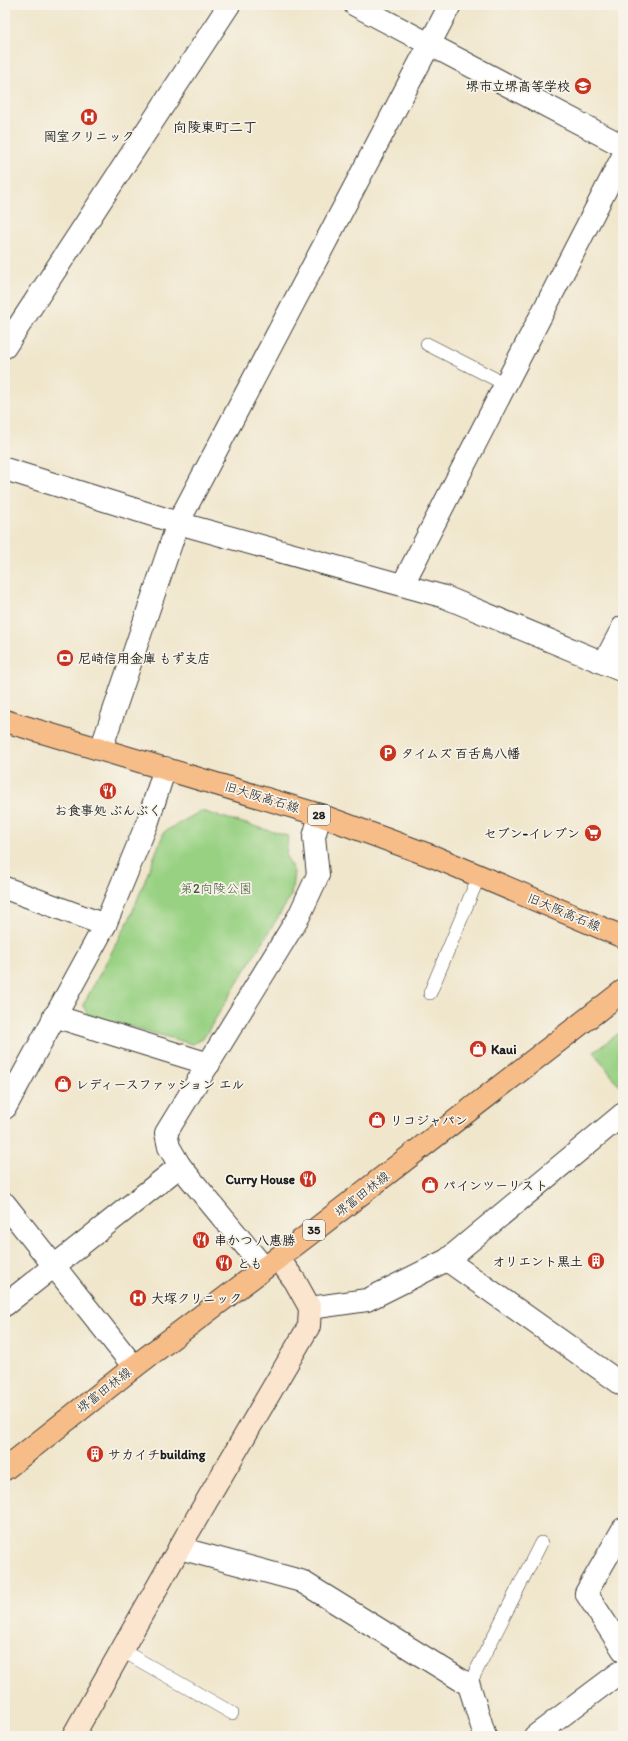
<svg xmlns="http://www.w3.org/2000/svg" width="628" height="1741" font-family="Itim,'Klee One',sans-serif">
  <style>
    .green { fill: #99d183; stroke: #5a7650 }
    .lines { fill: none; stroke-linecap: round; stroke-linejoin: round }
    .lane-casing { stroke: #3c3a36; stroke-width: 14 }
    .street-casing { stroke: #3c3a36; stroke-width: 24 }
    .secondary-casing { stroke: #3c3a36; stroke-width: 24 }
    .primary-casing { stroke: #3c3a36; stroke-width: 24 }
    .lane { stroke: #fff; stroke-width: 13 }
    .street { stroke: #fff; stroke-width: 22 }
    .secondary { stroke: #fce5cf; stroke-width: 22 }
    .primary { stroke: #f7bd88; stroke-width: 22 }
    .labels { text-anchor: middle; dominant-baseline: central; stroke-width: 3.5; stroke-linejoin: round; paint-order: stroke }
    .shield { fill: #f7f3e8; stroke: #5e5c59; stroke-width: 1 }
    .shield-label { font-size: 12px; font-weight: bold; fill: #1c1c1c }
    .poi-label { font-size: 13px; font-weight: bold; fill: #1c1c1c; stroke: #f7f3e8; text-anchor: start }
    .street-label { font-size: 13px; fill: #1c1c1c; stroke: #f7f3e8 }
    .park-label { font-size: 13px; fill: #485b40; stroke: #f7f3e8 }
    .neighbourhood-label { font-size: 14px; font-weight: bold; fill: #1c1c1c; stroke: #f7f3e8 }
  </style>
  <rect width="100%" height="100%" fill="#f7f3e8"/>
  <filter id="ink" filterUnits="userSpaceOnUse"><feTurbulence type="fractalNoise" baseFrequency=".025" numOctaves="2"/><feDisplacementMap in="SourceGraphic" scale="8" xChannelSelector="R" yChannelSelector="G"/><feConvolveMatrix kernelMatrix="1 2 1 2 8 2 1 2 1" color-interpolation-filters="sRGB"/></filter>
  <filter id="wash" filterUnits="userSpaceOnUse"><feTurbulence type="fractalNoise" baseFrequency=".012" numOctaves="4" result="noise"/><feDisplacementMap in="SourceGraphic" scale="16" xChannelSelector="R" yChannelSelector="G"/><feGaussianBlur stdDeviation="0.9" result="paint"/><feColorMatrix in="noise" values="0 0 0 0 0 0 0 0 0 0 0 0 0 0 0 0 0 1.4 0 .05"/><feComposite in="paint" operator="in"/></filter>
  <g filter="url(#wash)">
    <rect width="100%" height="100%" fill="#f0e6cc"/>
    <g class="green">
      <polygon points="201,811 288,836 286,856 294,872 291,896 203,1039 192,1044 87,1014 83,1005 130,918 164,832"/>
      <polygon points="623,1030 623,1091 594,1052"/>
    </g>
  </g>
  <g filter="url(#ink)">
    <g class="lines">
      <defs>
        <g id="lane">
          <polyline points="427,344 505,384"/>
          <polyline points="430,993 479,876"/>
          <polyline points="123,1651 232,1713"/>
          <polyline points="469,1685 541,1543"/>
        </g>
        <g id="street">
          <polyline points="355,5 623,146"/>
          <polyline points="5,347 229,5"/>
          <polyline points="5,469 178,523 445,597 623,671"/>
          <polyline points="403,584 623,156"/>
          <polyline points="604,663 623,627"/>
          <polyline points="101,749 178,523 450,5"/>
          <polyline points="5,888 105,925"/>
          <polyline points="54,1016 209,1064"/>
          <polyline points="5,1108 105,925 148,821 165,768"/>
          <polyline points="180,1166 264,1268"/>
          <polyline points="5,1204 134,1367"/>
          <polyline points="447,1260 623,1385"/>
          <polyline points="5,1305 180,1166 169,1147 166,1133 299,916 318,875 314,837 320,815"/>
          <polyline points="310,1308 367,1300 447,1260 623,1114"/>
          <polyline points="623,1529 586,1593 623,1650"/>
          <polyline points="179,1548 301,1581 469,1685 485,1736"/>
          <polyline points="535,1736 623,1670"/>
        </g>
        <polyline id="secondary" points="73,1736 185,1538 309,1326 310,1308 295,1281 278,1258"/>
        <g id="primary">
          <polyline points="5,721 320,815 437,858 623,937"/>
          <polyline points="5,1469 134,1367 303,1239 623,991"/>
        </g>
      </defs>
      <use href="#lane" class="lane-casing"/>
      <use href="#street" class="street-casing"/>
      <use href="#secondary" class="secondary-casing"/>
      <use href="#primary" class="primary-casing"/>
      <use href="#lane" class="lane"/>
      <use href="#street" class="street"/>
      <use href="#secondary" class="secondary"/>
      <use href="#primary" class="primary"/>
    </g>
  </g>
  <defs>
    <symbol id="school-disc" viewBox="-11 -11 22 22"><circle r="9.5" fill="#c8321e" stroke="#f7f3e8"/><path d="M0-5L7-2L0 1L-7-2ZM-4 1L0 2.5L4 1V4Q0 6-4 4Z" fill="#fff"/></symbol>
    <symbol id="hospital-disc" viewBox="-11 -11 22 22"><circle r="9.5" fill="#c8321e" stroke="#f7f3e8"/><path d="M-5-5h3v3.5h4V-5h3V5h-3V1.5h-4V5h-3Z" fill="#fff"/></symbol>
    <symbol id="bank-disc" viewBox="-11 -11 22 22"><circle r="9.5" fill="#c8321e" stroke="#f7f3e8"/><path d="M-6-4H6V4H-6ZM0-2.3a2.3 2.3 0 1 0 0 4.6a2.3 2.3 0 1 0 0-4.6Z" fill="#fff"/></symbol>
    <symbol id="parking-disc" viewBox="-11 -11 22 22"><circle r="9.5" fill="#c8321e" stroke="#f7f3e8"/><path d="M-3.5-5.5H1a3.5 3.5 0 0 1 0 7H-1V5.5H-3.5ZM-1-3.4V-.6H.8a1.4 1.4 0 0 0 0-2.8Z" fill="#fff"/></symbol>
    <symbol id="restaurant-disc" viewBox="-11 -11 22 22"><circle r="9.5" fill="#c8321e" stroke="#f7f3e8"/><path d="M-5-6h1v4h1v-4h1v4h1v-4h1v5L-1.5 .5V6h-2V.5L-5-1ZM5-6V6H3V1.5H1.5Q1.5-4 5-6Z" fill="#fff"/></symbol>
    <symbol id="supermarket-disc" viewBox="-11 -11 22 22"><circle r="9.5" fill="#c8321e" stroke="#f7f3e8"/><path d="M-6-5.5h2.5l.6 2H6L4.5 2H-2.5L-4.4-4H-6ZM-1.5 3.2a1.3 1.3 0 1 0 .1 0ZM3 3.2a1.3 1.3 0 1 0 .1 0Z" fill="#fff"/></symbol>
    <symbol id="shop-disc" viewBox="-11 -11 22 22"><circle r="9.5" fill="#c8321e" stroke="#f7f3e8"/><path d="M-5-2.5h2.3a2.7 3.5 0 0 1 5.4 0H5L5.5 6h-11ZM-1.5-2.5h3a1.5 2.3 0 0 0-3 0Z" fill="#fff"/></symbol>
    <symbol id="building-disc" viewBox="-11 -11 22 22"><circle r="9.5" fill="#c8321e" stroke="#f7f3e8"/><path d="M-4-6H4V6H1V3H-1V6H-4ZM-2.5-4.3h1.7v1.8h-1.7ZM.8-4.3h1.7v1.8H.8ZM-2.5-1h1.7V.8h-1.7ZM.8-1h1.7V.8H.8Z" fill="#fff"/></symbol>
  </defs>
  <g fill-rule="evenodd">
    <use href="#school-disc" x="573" y="76" width="20" height="20"/>
    <use href="#hospital-disc" x="79" y="107" width="20" height="20"/>
    <use href="#bank-disc" x="55" y="648" width="20" height="20"/>
    <use href="#parking-disc" x="378" y="743" width="20" height="20"/>
    <use href="#restaurant-disc" x="98" y="781" width="20" height="20"/>
    <use href="#supermarket-disc" x="583" y="823" width="20" height="20"/>
    <use href="#shop-disc" x="468" y="1039" width="20" height="20"/>
    <use href="#shop-disc" x="53" y="1074" width="20" height="20"/>
    <use href="#shop-disc" x="367" y="1110" width="20" height="20"/>
    <use href="#restaurant-disc" x="298" y="1169" width="20" height="20"/>
    <use href="#shop-disc" x="420" y="1175" width="20" height="20"/>
    <use href="#restaurant-disc" x="191" y="1230" width="20" height="20"/>
    <use href="#building-disc" x="586" y="1251" width="20" height="20"/>
    <use href="#restaurant-disc" x="214" y="1253" width="20" height="20"/>
    <use href="#hospital-disc" x="128" y="1288" width="20" height="20"/>
    <use href="#building-disc" x="85" y="1444" width="20" height="20"/>
  </g>
  <g class="labels">
    <g class="shield">
      <rect x="308" y="805" width="22" height="20" rx="3"/>
      <rect x="303" y="1220" width="22" height="20" rx="3"/>
    </g>
    <g class="shield-label">
      <text x="319" y="815">28</text>
      <text x="314" y="1230">35</text>
    </g>
    <g class="poi-label">
      <text x="570" y="86" text-anchor="end">堺市立堺高等学校</text>
      <text x="89" y="136" text-anchor="middle">岡室クリニック</text>
      <text x="78" y="658">尼崎信用金庫 もず支店</text>
      <text x="401" y="753">タイムズ 百舌鳥八幡</text>
      <text x="108" y="810" text-anchor="middle">お食事処 ぶんぶく</text>
      <text x="580" y="833" text-anchor="end">セブン-イレブン</text>
      <text x="491" y="1049">Kaui</text>
      <text x="76" y="1084">レディースファッション エル</text>
      <text x="390" y="1120">リコジャパン</text>
      <text x="295" y="1179" text-anchor="end">Curry House</text>
      <text x="443" y="1185">パインツーリスト</text>
      <text x="214" y="1240">串かつ 八惠勝</text>
      <text x="583" y="1261" text-anchor="end">オリエント黒土</text>
      <text x="237" y="1263">とも</text>
      <text x="151" y="1298">大塚クリニック</text>
      <text x="108" y="1454">サカイチbuilding</text>
    </g>
    <g class="street-label">
      <text transform="translate(262 797) rotate(17)">旧大阪高石線</text>
      <text transform="translate(564 912) rotate(23)">旧大阪高石線</text>
      <text transform="translate(362 1194) rotate(-38)">堺富田林線</text>
      <text transform="translate(104 1390) rotate(-38)">堺富田林線</text>
    </g>
    <g class="park-label">
      <text x="216" y="888">第2向陵公園</text>
    </g>
    <g class="neighbourhood-label">
      <text x="215" y="127">向陵東町二丁</text>
    </g>
  </g>
  <rect width="628" height="1741" fill="none" stroke="#f7f3e8" stroke-width="20"/>
</svg>
